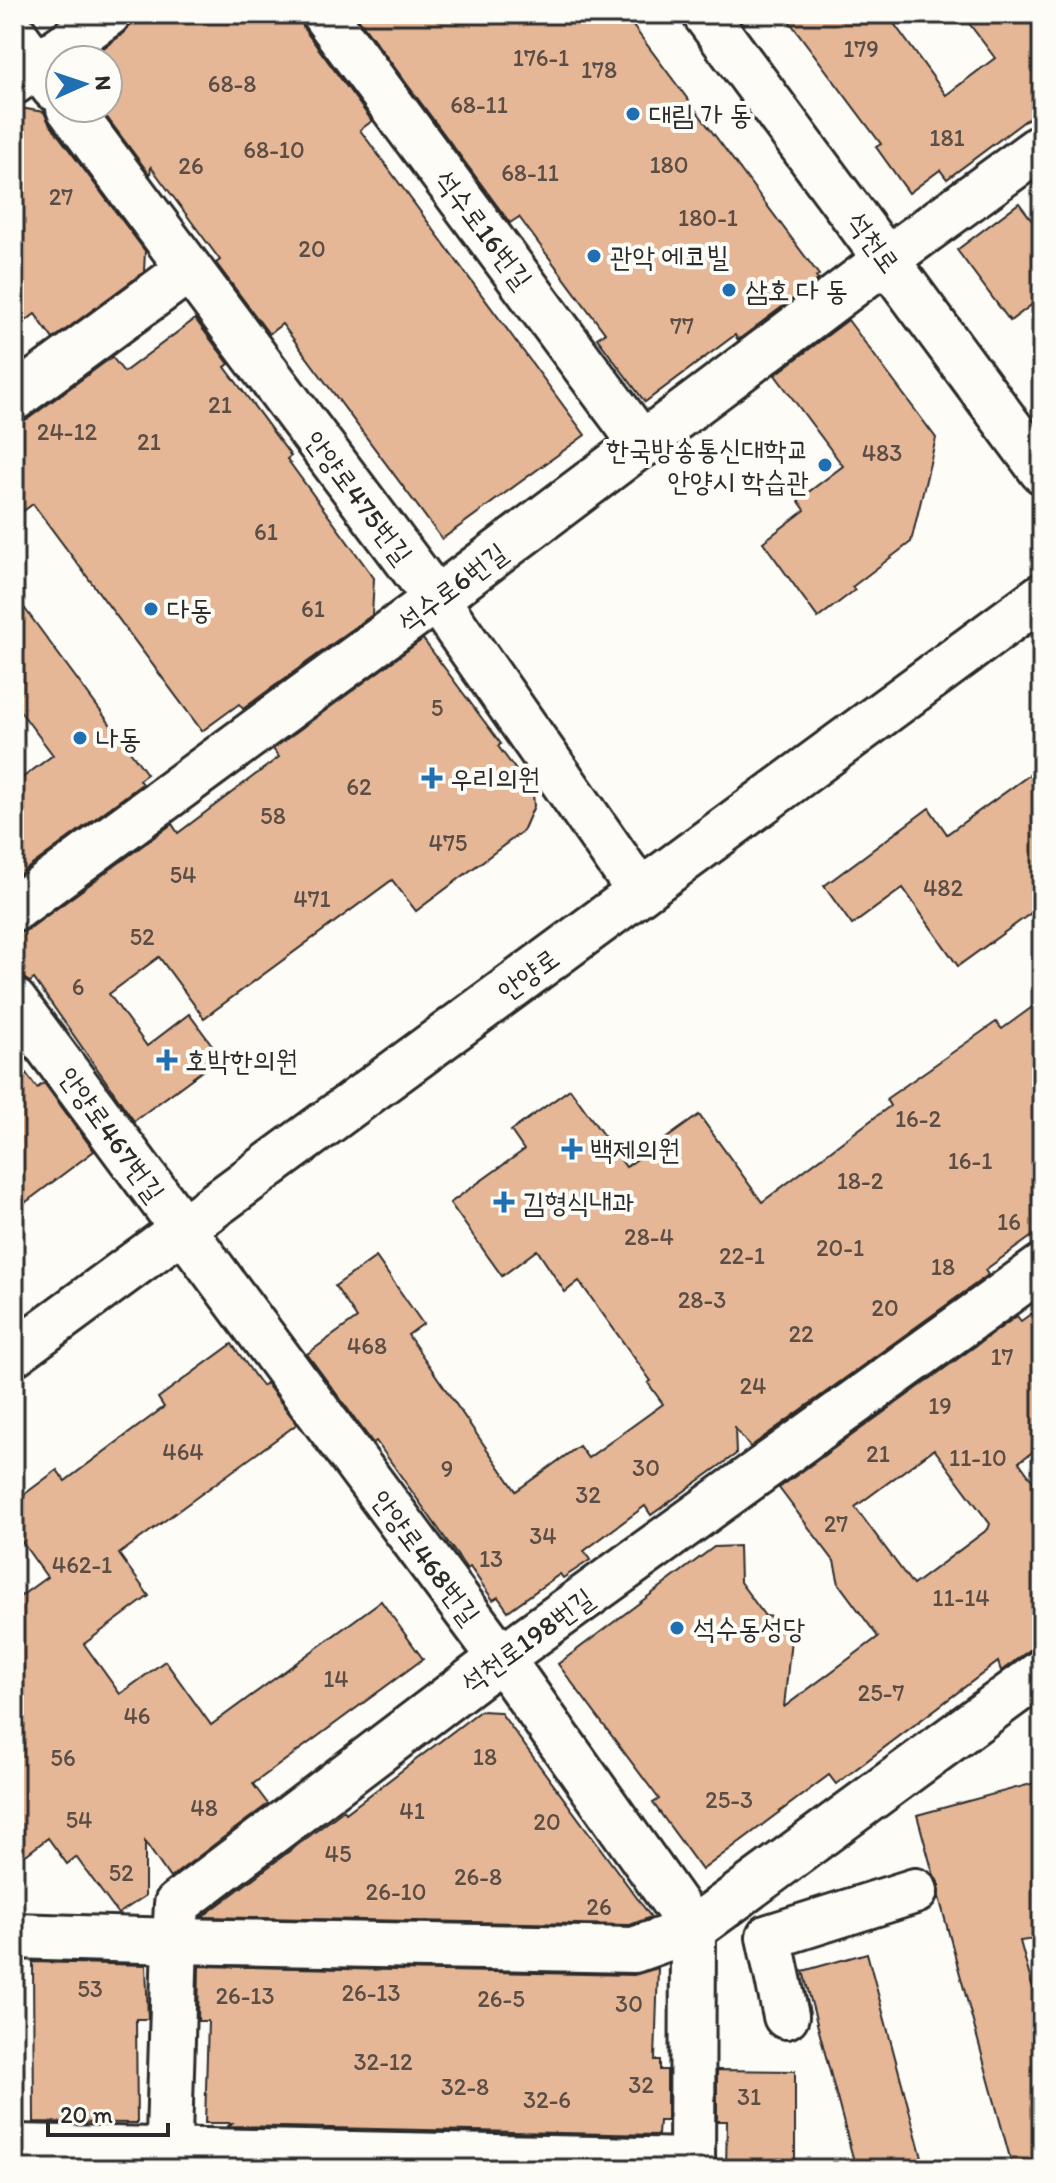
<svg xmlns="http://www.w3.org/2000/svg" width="1056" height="2183" font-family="Itim,'Poor Story',sans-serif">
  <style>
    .building { fill: #e6b796; stroke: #2b2b2b; stroke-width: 2; fill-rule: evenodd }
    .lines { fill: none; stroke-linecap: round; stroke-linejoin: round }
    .minor-casing { stroke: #2b2b2b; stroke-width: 50 }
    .tertiary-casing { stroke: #2b2b2b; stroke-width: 50 }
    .minor { stroke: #fdfcf7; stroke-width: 44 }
    .tertiary { stroke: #fdfcf7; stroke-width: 44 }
    .poi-dot { fill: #1f6fb2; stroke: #fdfcf7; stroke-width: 3 }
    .labels { text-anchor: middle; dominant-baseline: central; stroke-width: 8; stroke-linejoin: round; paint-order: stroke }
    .number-label { font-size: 24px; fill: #5a4e46 }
    .poi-label { font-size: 28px; fill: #2b2b2b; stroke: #fdfcf7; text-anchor: start }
    .street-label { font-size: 28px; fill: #2b2b2b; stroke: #fdfcf7 }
  </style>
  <rect width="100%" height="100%" fill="#fdfcf7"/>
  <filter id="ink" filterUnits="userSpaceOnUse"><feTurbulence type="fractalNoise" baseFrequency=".0125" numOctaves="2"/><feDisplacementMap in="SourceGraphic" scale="16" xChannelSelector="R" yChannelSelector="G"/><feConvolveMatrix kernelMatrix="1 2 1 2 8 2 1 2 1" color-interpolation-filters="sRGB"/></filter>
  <g filter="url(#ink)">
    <g class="building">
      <polygon points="133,14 299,14 304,29 372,121 360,130 585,435 442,539 282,324 269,334 216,263 220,260 151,167 150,175 100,108 108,108 108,60 88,59 123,34 130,25"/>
      <polygon points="355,14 624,14 819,275 816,277 818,280 738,340 735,335 645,402 597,338 605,333 519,217 510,223"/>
      <polygon points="784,14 887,14 946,95 995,58 962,14 1042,14 1042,108 947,179 940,170 909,193 876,147 881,144"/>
      <polygon points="14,107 44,112 49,123 145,251 144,272 53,339 35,314 14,330"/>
      <polygon points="1019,203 1042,234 1042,297 1010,321 957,250"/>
      <polygon points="195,319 229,364 225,367 291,456 287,459 374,578 372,615 243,709 239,704 202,731 33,504 14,518 14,424 29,418 112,357 124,372"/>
      <polygon points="848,320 936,438 911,542 852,587 855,590 818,618 763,542 805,510 798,500 843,466 775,375"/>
      <polygon points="14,594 147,774 139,780 142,784 17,876 14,871 14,784 53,755 14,703"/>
      <polygon points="423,639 501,744 498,746 533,793 534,806 523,831 416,911 392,880 204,1018 159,957 109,994 147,1046 189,1014 221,1057 134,1121 34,979 30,982 23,978 14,976 14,936 29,929 172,824 178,833 279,757 273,749"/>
      <polygon points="1042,766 1042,905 958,966 903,888 852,925 824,886 929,808 947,834"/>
      <polygon points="1042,1000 1042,1229 985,1270 988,1275 750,1447 735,1428 736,1454 651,1515 645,1506 584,1551 590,1560 563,1578 560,1574 508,1611 498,1597 493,1600 470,1567 467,1569 376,1441 373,1443 307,1354 357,1318 335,1286 376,1257 423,1324 408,1335 516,1491 579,1446 588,1458 663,1404 648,1383 651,1381 579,1281 565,1292 537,1250 502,1276 450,1203 524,1150 511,1131 570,1089 626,1167 699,1115 762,1202 890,1106 886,1099 996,1022 1002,1029"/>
      <polygon points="14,1057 37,1088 44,1083 94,1151 14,1211"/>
      <path d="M1042,1306V1445L1019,1462L1042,1494V1641L1001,1671L998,1662L836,1784L829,1775L702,1870L653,1803L659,1799L558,1664L714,1547L739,1546L740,1582L765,1616L793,1619L784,1707L878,1637L839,1584L834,1561L779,1488L1017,1316L1021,1321ZM934,1449L990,1524L988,1529L913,1585L855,1507Z"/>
      <polygon points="232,1344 262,1386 266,1383 297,1424 119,1554 149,1596 84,1644 120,1694 165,1661 211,1725 381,1601 423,1659 253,1784 268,1804 170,1878 145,1842 145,1896 118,1914 76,1857 67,1864 48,1838 14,1864 14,1601 47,1577 14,1531 14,1502 57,1470 65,1481 164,1407 158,1398"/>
      <polygon points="480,1711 500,1712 651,1917 630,1925 202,1917 344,1810 346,1813"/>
      <polygon points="1042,1781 1042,1938 1020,1941 1042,2022 1042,2169 1013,2169 939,1897 939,1884 933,1873 917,1815"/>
      <polygon points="867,1953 925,2169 856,2169 803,1971"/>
      <polygon points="33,1962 146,1965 148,2019 136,2019 137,2123 34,2122"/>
      <polygon points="199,1966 634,1975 658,1968 655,2060 660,2060 660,2070 667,2070 667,2121 659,2121 658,2135 228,2126 232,2123 205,2123 208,2021 198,2021"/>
      <polygon points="717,2070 795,2071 795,2169 726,2169 727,2121 717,2121"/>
    </g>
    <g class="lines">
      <defs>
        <g id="minor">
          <polyline points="324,14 643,445"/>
          <polyline points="14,34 54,88"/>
          <polyline points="14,82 108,14"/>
          <polyline points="69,108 436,599 640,892"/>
          <polyline points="14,398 188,270"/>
          <polyline points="14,909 436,599 887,259 1042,146"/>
          <polyline points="14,1001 501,1658 693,1929 692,2169"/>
          <polyline points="14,1936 175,1941 177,1904 501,1658 1042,1267"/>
          <polyline points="786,2016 769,1937 915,1891"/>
          <polyline points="14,2147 692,2161"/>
          <polyline points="168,2169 175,1941 634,1950 693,1929 1042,1672"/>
        </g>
        <g id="tertiary">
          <polyline points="705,14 1042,471"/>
          <polyline points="14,1353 1042,596"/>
        </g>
      </defs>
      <use href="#minor" class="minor-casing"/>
      <use href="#tertiary" class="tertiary-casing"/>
      <use href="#minor" class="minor"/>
      <use href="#tertiary" class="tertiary"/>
    </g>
  </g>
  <g class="poi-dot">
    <circle cx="633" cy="114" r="8"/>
    <circle cx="594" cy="256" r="8"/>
    <circle cx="729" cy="290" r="8"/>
    <circle cx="825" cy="465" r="8"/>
    <circle cx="151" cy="609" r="8"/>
    <circle cx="80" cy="738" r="8"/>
    <path d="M428 766h8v8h8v8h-8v8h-8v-8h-8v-8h8z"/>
    <path d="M163 1048h8v8h8v8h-8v8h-8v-8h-8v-8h8z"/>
    <path d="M568 1137h8v8h8v8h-8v8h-8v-8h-8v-8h8z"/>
    <path d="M500 1190h8v8h8v8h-8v8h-8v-8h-8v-8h8z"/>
    <circle cx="677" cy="1628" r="8"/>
  </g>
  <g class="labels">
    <g class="number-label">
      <text x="861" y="48">179</text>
      <text x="541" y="57">176-1</text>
      <text x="599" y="69">178</text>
      <text x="232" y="83">68-8</text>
      <text x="479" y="104">68-11</text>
      <text x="947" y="137">181</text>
      <text x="274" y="149">68-10</text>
      <text x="669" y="164">180</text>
      <text x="191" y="165">26</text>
      <text x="530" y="172">68-11</text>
      <text x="61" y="196">27</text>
      <text x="708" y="217">180-1</text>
      <text x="312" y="248">20</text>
      <text x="682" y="325">77</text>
      <text x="220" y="404">21</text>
      <text x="67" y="431">24-12</text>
      <text x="149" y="441">21</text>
      <text x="882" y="452">483</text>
      <text x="266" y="531">61</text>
      <text x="313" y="608">61</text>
      <text x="437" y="707">5</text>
      <text x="359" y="786">62</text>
      <text x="273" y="815">58</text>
      <text x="448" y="842">475</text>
      <text x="183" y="874">54</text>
      <text x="943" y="887">482</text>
      <text x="312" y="898">471</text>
      <text x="142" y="936">52</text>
      <text x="78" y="986">6</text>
      <text x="918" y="1118">16-2</text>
      <text x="970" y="1160">16-1</text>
      <text x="860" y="1180">18-2</text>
      <text x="1009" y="1221">16</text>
      <text x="649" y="1236">28-4</text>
      <text x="840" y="1247">20-1</text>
      <text x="742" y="1255">22-1</text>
      <text x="943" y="1266">18</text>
      <text x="702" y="1299">28-3</text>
      <text x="885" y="1307">20</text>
      <text x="801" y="1333">22</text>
      <text x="367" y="1345">468</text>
      <text x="1002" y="1356">17</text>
      <text x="753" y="1385">24</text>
      <text x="940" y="1405">19</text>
      <text x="183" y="1451">464</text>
      <text x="878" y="1453">21</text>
      <text x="978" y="1457">11-10</text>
      <text x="646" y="1467">30</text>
      <text x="447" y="1468">9</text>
      <text x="588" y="1494">32</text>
      <text x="836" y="1523">27</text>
      <text x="543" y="1535">34</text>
      <text x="491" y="1558">13</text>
      <text x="82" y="1564">462-1</text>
      <text x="961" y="1597">11-14</text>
      <text x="336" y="1678">14</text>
      <text x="881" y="1692">25-7</text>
      <text x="137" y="1715">46</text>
      <text x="485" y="1756">18</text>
      <text x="63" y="1757">56</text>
      <text x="729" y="1799">25-3</text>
      <text x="204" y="1807">48</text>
      <text x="412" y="1810">41</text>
      <text x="79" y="1819">54</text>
      <text x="547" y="1821">20</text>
      <text x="338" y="1853">45</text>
      <text x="121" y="1872">52</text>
      <text x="478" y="1876">26-8</text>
      <text x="396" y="1891">26-10</text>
      <text x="599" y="1906">26</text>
      <text x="90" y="1988">53</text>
      <text x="371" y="1992">26-13</text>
      <text x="245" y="1995">26-13</text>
      <text x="501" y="1998">26-5</text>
      <text x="629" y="2003">30</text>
      <text x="383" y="2061">32-12</text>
      <text x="641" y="2084">32</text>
      <text x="465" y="2086">32-8</text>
      <text x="749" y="2096">31</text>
      <text x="547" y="2099">32-6</text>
    </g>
    <g class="poi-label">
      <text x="649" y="114">대림 가 동</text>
      <text x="610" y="256">관악 에코빌</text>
      <text x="745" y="290">삼호 다 동</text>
      <text x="809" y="449" text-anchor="end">한국방송통신대학교<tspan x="809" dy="32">안양시 학습관</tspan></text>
      <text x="167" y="609">다동</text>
      <text x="96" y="738">나동</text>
      <text x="450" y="778">우리의원</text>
      <text x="185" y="1060">호박한의원</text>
      <text x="590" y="1149">백제의원</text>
      <text x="522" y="1202">김형식내과</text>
      <text x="693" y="1628">석수동성당</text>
    </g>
    <g class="street-label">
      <text transform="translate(484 229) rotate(53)">석수로16번길</text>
      <text transform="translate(874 242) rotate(54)">석천로</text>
      <text transform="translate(359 497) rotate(53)">안양로475번길</text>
      <text transform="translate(452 587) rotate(-37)">석수로6번길</text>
      <text transform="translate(528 974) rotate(-36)">안양로</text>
      <text transform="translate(112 1134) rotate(54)">안양로467번길</text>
      <text transform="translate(426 1557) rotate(53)">안양로468번길</text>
      <text transform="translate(527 1640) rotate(-36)">석천로198번길</text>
    </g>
  </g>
  <rect width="1056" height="2183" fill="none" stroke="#fdfcf7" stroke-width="48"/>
  <rect x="24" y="24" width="1008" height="2135" fill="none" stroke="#2b2b2b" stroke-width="3" filter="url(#ink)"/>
  <g transform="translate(84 84) rotate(87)"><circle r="38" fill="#fdfcf7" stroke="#a9a8a5" stroke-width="2"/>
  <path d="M0-6L14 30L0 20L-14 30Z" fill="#1f6fb2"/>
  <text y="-12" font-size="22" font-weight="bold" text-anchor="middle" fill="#2b2b2b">N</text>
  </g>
  <path d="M48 2123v12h120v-12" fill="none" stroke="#2b2b2b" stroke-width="4"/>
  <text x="60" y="2123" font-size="24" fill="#2b2b2b" stroke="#fdfcf7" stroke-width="6" paint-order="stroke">20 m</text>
</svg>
